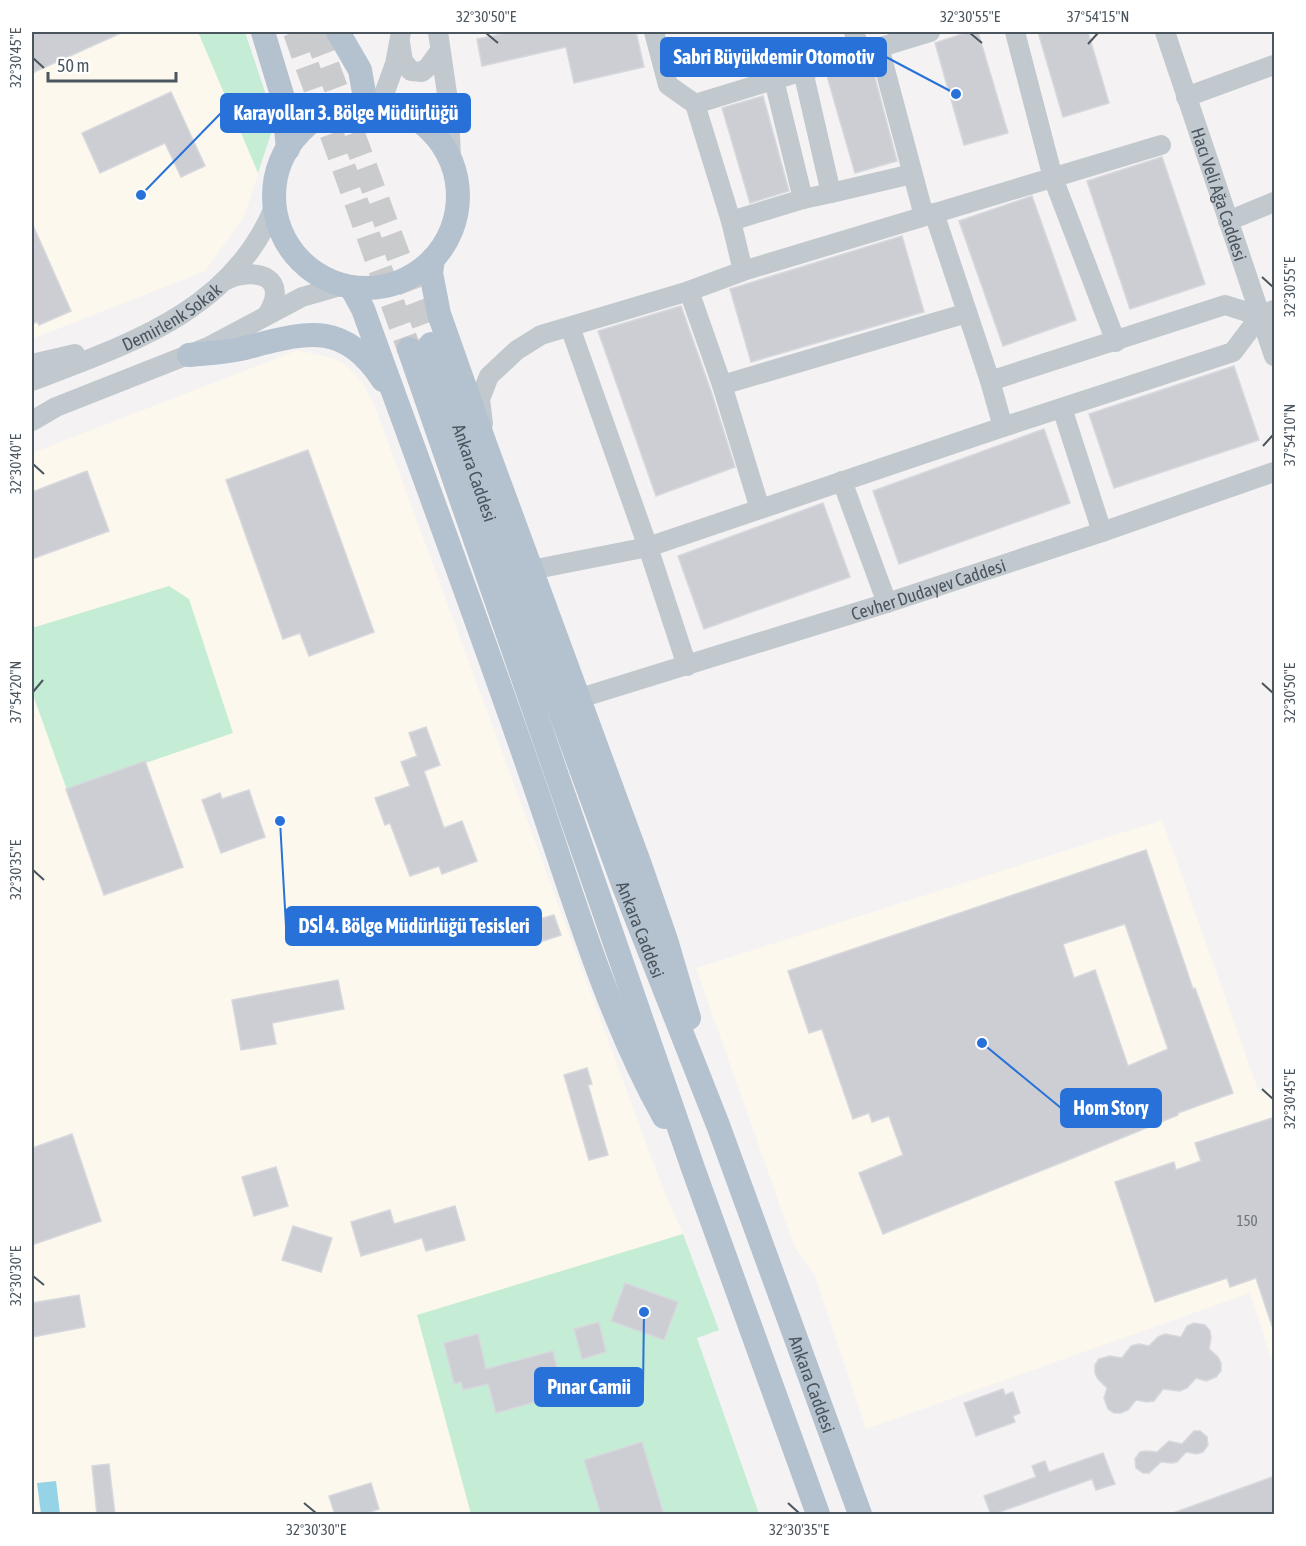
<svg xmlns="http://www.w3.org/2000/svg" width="1306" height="1546" font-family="'Asap Condensed',sans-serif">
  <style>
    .commercial { fill: #fcf8ee }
    .green { fill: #c5edd5 }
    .water { fill: #95d4e7 }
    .building { fill: #ccced4; stroke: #d6d8dd; stroke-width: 1.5; fill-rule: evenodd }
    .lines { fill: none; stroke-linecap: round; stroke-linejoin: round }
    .major-tunnel { stroke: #cacbcd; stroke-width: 24; stroke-dasharray: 24 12; stroke-linecap: butt }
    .minor { stroke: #c1c9cf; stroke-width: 20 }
    .major { stroke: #b4c1ce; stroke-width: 24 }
    .ticks { fill: none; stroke: #4b555e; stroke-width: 2 }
    .labels { text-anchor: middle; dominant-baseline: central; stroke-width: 4.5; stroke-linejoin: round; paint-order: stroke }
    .number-label { font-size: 15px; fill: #6b737c }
    .street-label { font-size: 18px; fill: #4b555e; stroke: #fff }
    .leader { fill: none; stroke: #2771d9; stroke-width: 2 }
    .callout-dot { fill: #2771d9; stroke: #fff; stroke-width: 2 }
    .callout { fill: #2771d9; stroke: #2771d9; stroke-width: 2 }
    .callout-label { font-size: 20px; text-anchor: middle; font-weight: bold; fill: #fff }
    .neatline { fill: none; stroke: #4b555e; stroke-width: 2 }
    .ticks-label { font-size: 15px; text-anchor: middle; fill: #4b555e }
  </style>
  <rect width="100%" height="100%" fill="#f4f2f2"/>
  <g class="commercial">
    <polygon points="32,32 245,32 275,122 244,217 205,271 32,339"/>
    <polygon points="298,350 335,359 347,366 362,382 375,407 663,1189 683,1234 541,1278 759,1514 32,1514 32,453"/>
    <polygon points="1162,820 1259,1092 1274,1086 1274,1367 1250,1293 866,1429 814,1274 795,1248 696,968"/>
  </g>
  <g class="green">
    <polygon points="198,32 245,32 275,122 258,173"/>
    <polygon points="169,586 189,599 233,733 67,790 32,692 32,628"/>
    <polygon points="683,1234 719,1330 697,1338 759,1514 471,1514 417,1315"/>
  </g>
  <polygon class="water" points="56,1481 60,1514 41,1514 37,1483"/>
  <g class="building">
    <polygon points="32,32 123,32 32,73"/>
    <polygon points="512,32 636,32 644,67 574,83 566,47 482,66 477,39"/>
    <polygon points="968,32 978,32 1008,133 964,145 935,43"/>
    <polygon points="1038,32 1088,32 1109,103 1063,117"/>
    <polygon points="871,63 897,161 855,173 827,76"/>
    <polygon points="171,92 205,166 181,177 165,143 100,173 82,133"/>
    <polygon points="763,96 789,191 750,203 722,108"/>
    <polygon points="1162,157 1205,284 1130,309 1087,181"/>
    <polygon points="1032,196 1076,320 1003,346 959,221"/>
    <polygon points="32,223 71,311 39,325 37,322 32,324"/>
    <polygon points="902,236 924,312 751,362 730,289"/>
    <polygon points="681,306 712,394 735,467 656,496 598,331"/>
    <polygon points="1234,366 1259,440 1114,488 1089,414"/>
    <polygon points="1044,429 1070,503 899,564 873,491"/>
    <polygon points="308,450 374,632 309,656 300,633 283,639 226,480"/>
    <polygon points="87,471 109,531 32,559 32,492"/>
    <polygon points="823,503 850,577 704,629 678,556"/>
    <polygon points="426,727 440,765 424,771 444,828 462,821 477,861 442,874 439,866 410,876 390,823 385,825 375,798 410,786 401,762 417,756 409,733"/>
    <polygon points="145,761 183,867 104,895 66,789"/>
    <polygon points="249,790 265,837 221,853 202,800 220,793 222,799"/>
    <path d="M1146,850L1193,989L1195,988L1233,1093L1178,1113V1115L1063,1162L883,1234L859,1173L903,1155L889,1116L872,1122L869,1113L853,1119L822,1029L809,1033L788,971ZM1125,924L1168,1049L1128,1066L1095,970L1074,978L1063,944Z"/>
    <polygon points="554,915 561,935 543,941 536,920"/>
    <polygon points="338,980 344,1009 272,1023 276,1044 241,1050 232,1000"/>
    <polygon points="587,1068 592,1084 588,1085 608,1155 589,1160 564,1075"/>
    <polygon points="1275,1117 1275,1326 1272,1326 1256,1278 1230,1287 1227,1278 1155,1302 1115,1182 1174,1162 1176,1170 1201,1161 1195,1143"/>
    <polygon points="72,1134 101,1221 32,1245 32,1148"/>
    <polygon points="276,1167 288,1206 254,1216 242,1177"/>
    <polygon points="455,1206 465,1240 426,1251 422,1238 361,1256 351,1222 390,1210 394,1224"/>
    <polygon points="293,1226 332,1238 321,1272 282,1260"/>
    <polygon points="625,1283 678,1302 664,1340 611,1321"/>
    <polygon points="79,1295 85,1327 32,1337 32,1303"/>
    <polygon points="599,1322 606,1352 582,1359 574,1329"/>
    <polygon points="1194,1323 1205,1325 1210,1331 1211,1338 1209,1349 1218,1357 1221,1363 1221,1371 1216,1377 1206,1381 1196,1378 1187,1388 1180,1391 1163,1389 1154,1401 1147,1402 1136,1400 1128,1410 1121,1413 1114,1413 1108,1409 1104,1398 1107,1388 1098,1379 1095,1373 1095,1365 1099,1359 1110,1356 1122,1358 1131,1346 1139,1344 1149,1346 1158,1337 1165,1334 1181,1337 1187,1326"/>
    <polygon points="478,1334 486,1369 553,1351 558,1372 550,1374 556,1396 496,1413 488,1384 463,1390 461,1382 454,1384 444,1343"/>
    <polygon points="1003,1389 1005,1395 1013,1392 1020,1413 1013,1416 1015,1422 976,1436 964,1403"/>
    <polygon points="1194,1431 1200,1431 1207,1437 1208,1445 1203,1452 1197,1454 1186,1452 1177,1462 1172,1463 1161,1462 1149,1473 1143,1473 1136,1468 1135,1459 1140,1452 1146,1451 1157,1452 1169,1441 1182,1444"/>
    <polygon points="642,1442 664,1515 601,1515 584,1460"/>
    <polygon points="1103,1453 1115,1484 1096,1490 1092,1479 991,1515 984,1496 1036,1477 1032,1466 1045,1461 1049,1472"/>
    <polygon points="109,1464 115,1515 97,1515 92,1466"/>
    <polygon points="1275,1476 1275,1515 1173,1515 1173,1513"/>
    <polygon points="371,1483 379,1509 362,1515 335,1515 329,1496"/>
  </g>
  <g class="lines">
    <g class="major-tunnel">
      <polyline points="295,32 409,349"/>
      <polyline points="315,32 431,344"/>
    </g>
    <g class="minor">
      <polyline points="438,32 449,107 451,160"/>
      <polyline points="654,32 668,85 695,104 731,221 743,271"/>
      <polyline points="854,32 861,53"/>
      <polyline points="1015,32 1053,178 1116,342"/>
      <path id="s1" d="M1165,32L1274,356"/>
      <polyline points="400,43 403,61 411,71 422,72 429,66 440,51"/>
      <polyline points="879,47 924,216"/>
      <polyline points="803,71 831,193 912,174"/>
      <polyline points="774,80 803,199 831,193"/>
      <polyline points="1186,97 1274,65"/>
      <polyline points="695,104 930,32"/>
      <polyline points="380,105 395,64 401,32"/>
      <polyline points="934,213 990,381 1003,427"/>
      <polyline points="731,221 803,199"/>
      <polyline points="1228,221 1274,202"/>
      <path d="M226,280C258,266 290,278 267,315"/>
      <polyline points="689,291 722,385 760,509"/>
      <polyline points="570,327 648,547 687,666"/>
      <polyline points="32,364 75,354"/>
      <path id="s2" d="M32,381C129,344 233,311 275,205"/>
      <polyline points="990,381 1225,305 1260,316"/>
      <polyline points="722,385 967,313"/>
      <polyline points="1062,408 1102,532"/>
      <polyline points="32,421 56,407 208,347 302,297 344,285"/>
      <polyline points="483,424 480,399 489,376 517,350 541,335 689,291 743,271 1161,145"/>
      <polyline points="842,481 887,603"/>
      <polyline points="531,570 648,547 1003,427 1233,352 1260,316 1274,310"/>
      <path id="s3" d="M577,699L887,603L1102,532L1274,472"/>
    </g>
    <g class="major">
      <polyline points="263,32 283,98 288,149"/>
      <polyline points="338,32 360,70 366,104"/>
      <circle cx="366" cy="196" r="92"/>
      <polyline points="433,259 431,273 439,314 485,444 640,865 666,940 689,1018"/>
      <path d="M351,287L363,309C419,464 477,619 531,775C571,889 605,1011 664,1117"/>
      <path id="s4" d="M431,344L509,572L623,884L718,1125L860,1514"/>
      <polyline points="409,349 694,1171 818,1514"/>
      <path d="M189,355C206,353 223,353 240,349C302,334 341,317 383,380"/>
    </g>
  </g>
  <path class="ticks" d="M486,33L498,43M970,33L982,43M1088,44L1098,33M33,58L44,68M1262,277L1273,287M1263,446L1273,435M33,464L44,474M1262,683L1273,693M33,692L43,680M33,870L44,880M1262,1089L1273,1099M33,1276L44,1285M304,1503L316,1513M788,1503L799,1513"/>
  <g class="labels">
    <g class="number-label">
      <text x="1247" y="1220">150</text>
    </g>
    <g class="street-label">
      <text stroke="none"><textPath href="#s1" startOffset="171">Hacı Veli Ağa Caddesi</textPath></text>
      <text stroke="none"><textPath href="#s2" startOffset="154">Demirlenk Sokak</textPath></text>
      <text stroke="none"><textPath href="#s4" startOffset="136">Ankara Caddesi</textPath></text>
      <text stroke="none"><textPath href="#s3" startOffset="368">Cevher Dudayev Caddesi</textPath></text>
      <text stroke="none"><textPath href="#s4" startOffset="622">Ankara Caddesi</textPath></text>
      <text stroke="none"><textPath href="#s4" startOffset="1108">Ankara Caddesi</textPath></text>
    </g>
  </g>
  <path class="leader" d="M956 94L886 57M141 195L221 113M280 821L286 926M982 1043L1061 1108M644 1312L643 1387"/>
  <g class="callout-dot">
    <circle cx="956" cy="94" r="6"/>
    <circle cx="141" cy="195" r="6"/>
    <circle cx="280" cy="821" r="6"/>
    <circle cx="982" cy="1043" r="6"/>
    <circle cx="644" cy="1312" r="6"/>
  </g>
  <g class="callout">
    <rect x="661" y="38" width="225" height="38" rx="6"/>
    <rect x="221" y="94" width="249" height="38" rx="6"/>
    <rect x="286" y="907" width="255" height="38" rx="6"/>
    <rect x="1061" y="1089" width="100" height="38" rx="6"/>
    <rect x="535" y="1368" width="108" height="38" rx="6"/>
  </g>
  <g class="callout-label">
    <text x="774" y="64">Sabri Büyükdemir Otomotiv</text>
    <text x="346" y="120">Karayolları 3. Bölge Müdürlüğü</text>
    <text x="414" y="933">DSİ 4. Bölge Müdürlüğü Tesisleri</text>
    <text x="1111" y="1115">Hom Story</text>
    <text x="589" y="1394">Pınar Camii</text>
  </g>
  <rect width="1306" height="1546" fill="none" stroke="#ffffff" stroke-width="66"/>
  <path d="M48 72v9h128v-9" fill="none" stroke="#4b555e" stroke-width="3"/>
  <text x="57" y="72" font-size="18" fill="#4b555e" stroke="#ffffff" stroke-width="4.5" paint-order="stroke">50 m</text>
  <rect x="33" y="33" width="1240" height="1480" class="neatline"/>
  <g class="ticks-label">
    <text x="486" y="22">32°30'50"E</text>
    <text x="970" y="22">32°30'55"E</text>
    <text x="1098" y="22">37°54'15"N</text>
    <text transform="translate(16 58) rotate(-90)" y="5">32°30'45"E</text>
    <text transform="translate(1290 287) rotate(-90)" y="5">32°30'55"E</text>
    <text transform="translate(1290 435) rotate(-90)" y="5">37°54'10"N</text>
    <text transform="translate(16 464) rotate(-90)" y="5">32°30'40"E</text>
    <text transform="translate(16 692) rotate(-90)" y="5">37°54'20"N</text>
    <text transform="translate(1290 693) rotate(-90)" y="5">32°30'50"E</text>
    <text transform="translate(16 870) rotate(-90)" y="5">32°30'35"E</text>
    <text transform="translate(1290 1099) rotate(-90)" y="5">32°30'45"E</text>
    <text transform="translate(16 1276) rotate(-90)" y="5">32°30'30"E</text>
    <text x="316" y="1535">32°30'30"E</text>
    <text x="799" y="1535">32°30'35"E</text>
  </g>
</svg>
